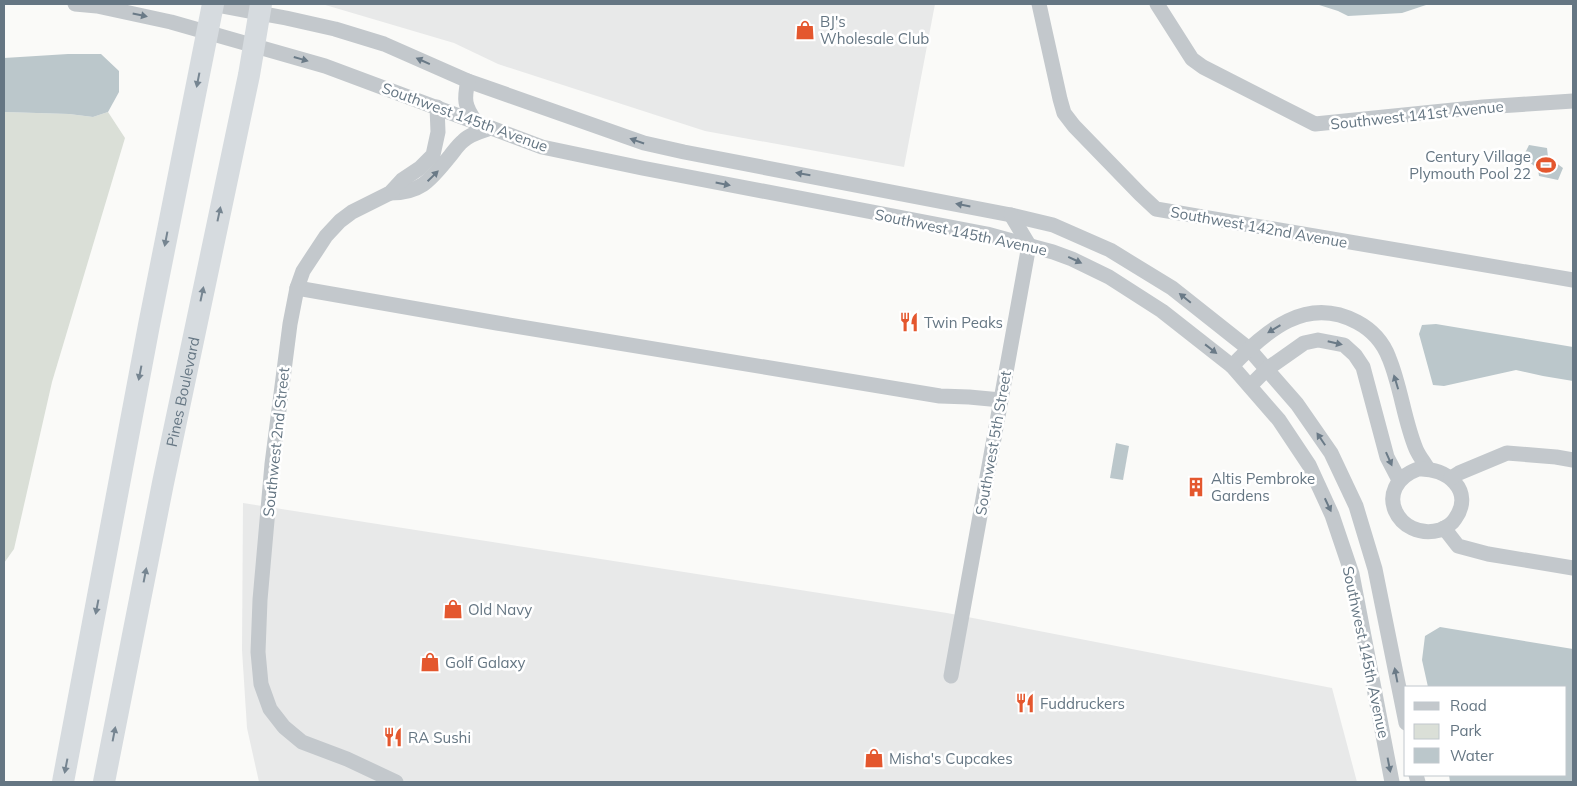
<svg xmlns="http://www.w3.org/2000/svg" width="1577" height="786" font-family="Mulish,sans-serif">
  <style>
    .built { fill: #e8e9e9 }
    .green { fill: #dadfd7 }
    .water { fill: #bbc7cb }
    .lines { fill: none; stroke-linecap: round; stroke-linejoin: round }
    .minor { stroke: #c3c8cc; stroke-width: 15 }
    .highway { stroke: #d6dbdf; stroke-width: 22 }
    .oneway { fill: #6a7a87 }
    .oneway2 { fill: #768591 }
    .labels { text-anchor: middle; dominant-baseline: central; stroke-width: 5; stroke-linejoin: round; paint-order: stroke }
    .poi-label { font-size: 15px; fill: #657683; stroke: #fff; text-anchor: start }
    .street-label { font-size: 15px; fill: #657683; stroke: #fff }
  </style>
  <rect width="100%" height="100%" fill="#fafaf8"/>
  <g class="built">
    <polygon points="322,4 935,4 904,167 705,131 498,64 454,43"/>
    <polygon points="243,503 947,613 1332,688 1357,782 259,782 247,728 242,650"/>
  </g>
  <polygon class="green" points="4,112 69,114 93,117 108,112 125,138 52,382 14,549 4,563"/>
  <g class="water">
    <polygon points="1316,4 1429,4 1402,13 1348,16 1338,11"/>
    <polygon points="68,54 101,54 119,71 119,92 108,112 93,117 69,114 4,112 4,58"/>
    <polygon points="1529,145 1547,148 1548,157 1563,168 1558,180 1539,176 1538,169 1523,157"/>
    <polygon points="1436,324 1573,347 1573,381 1543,376 1516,370 1444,386 1433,385 1419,334 1422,325"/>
    <polygon points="1116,443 1129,446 1123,480 1110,478"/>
    <polygon points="1440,627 1573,649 1573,782 1450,782 1449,775 1566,775 1566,687 1428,687 1422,660 1425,636"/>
  </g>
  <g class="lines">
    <g class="minor">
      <polyline points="75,4 97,6 171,22 325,66 542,147 642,168 987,234 1053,252 1072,259 1109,277 1162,311 1232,366 1279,420 1309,465 1332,515 1352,574 1392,782"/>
      <polyline points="211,4 286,18 335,29 384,44 468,81 644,143 684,152 1011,215 1053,225 1110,250 1172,288 1249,349 1297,404 1331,453 1356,506 1375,569 1406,723"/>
      <polyline points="1039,4 1060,99 1064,113 1074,126 1140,194 1156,209 1573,280"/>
      <polyline points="1157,4 1192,59 1203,67 1315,124 1483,107 1573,101"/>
      <path d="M468,81C464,99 464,106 476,122"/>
      <path d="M390,193C422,193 431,179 450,156C454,151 458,145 463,141C470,134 482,131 491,128"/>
      <polyline points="297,288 497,323 940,396 969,397 1001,400"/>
      <path d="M1232,366C1266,331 1306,295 1357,322C1372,330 1383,342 1389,358C1401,387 1404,420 1416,449C1419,456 1424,462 1428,469"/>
      <polyline points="1250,386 1267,369 1304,343 1318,340 1344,345 1355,355 1363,367 1387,457 1399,480"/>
      <path d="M1418,469C1447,467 1475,491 1455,519C1452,524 1445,528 1440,530C1398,542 1370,487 1418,469Z"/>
      <polyline points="1451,478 1459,473 1507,453 1556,457 1573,460"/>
      <polyline points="1444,528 1458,546 1488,554 1573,568"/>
      <polyline points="951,676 1029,245 1011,215"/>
      <polyline points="1416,775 1418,782"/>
      <polyline points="396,782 347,759 302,742 284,727 270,709 261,684 258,652 260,600 272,464 290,324 297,288 303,271 326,236 340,221 352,212 390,193 402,180 420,168 433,155 438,132 437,107"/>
    </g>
    <g class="highway">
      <polyline points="63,782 149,325 213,4"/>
      <path id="s1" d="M104,782L163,483L249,75L261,4"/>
    </g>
  </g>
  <defs><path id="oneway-solid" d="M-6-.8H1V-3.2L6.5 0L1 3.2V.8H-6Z" transform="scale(1.25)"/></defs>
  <g class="oneway">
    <use href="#oneway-solid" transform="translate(140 15) rotate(12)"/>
    <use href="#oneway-solid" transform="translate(301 59) rotate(16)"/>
    <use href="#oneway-solid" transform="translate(423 61) rotate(-156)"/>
    <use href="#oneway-solid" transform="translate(637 141) rotate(-161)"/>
    <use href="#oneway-solid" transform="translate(803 174) rotate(-170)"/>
    <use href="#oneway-solid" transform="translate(433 176) rotate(-44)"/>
    <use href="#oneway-solid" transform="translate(723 184) rotate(11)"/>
    <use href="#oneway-solid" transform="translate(963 205) rotate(-169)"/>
    <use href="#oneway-solid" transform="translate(1075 260) rotate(25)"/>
    <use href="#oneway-solid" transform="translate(1185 298) rotate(-141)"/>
    <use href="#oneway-solid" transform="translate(1274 329) rotate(149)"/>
    <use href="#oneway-solid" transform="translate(1335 343) rotate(13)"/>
    <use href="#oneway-solid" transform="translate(1211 349) rotate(38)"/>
    <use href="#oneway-solid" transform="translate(1396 382) rotate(-107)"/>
    <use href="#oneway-solid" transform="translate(1321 439) rotate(-124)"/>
    <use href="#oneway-solid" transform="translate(1389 459) rotate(66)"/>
    <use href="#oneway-solid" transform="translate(1328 505) rotate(65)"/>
    <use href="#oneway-solid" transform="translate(1396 675) rotate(-101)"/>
    <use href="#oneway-solid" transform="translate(1389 765) rotate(79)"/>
  </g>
  <g class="oneway2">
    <use href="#oneway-solid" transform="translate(198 80) rotate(101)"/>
    <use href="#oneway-solid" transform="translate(219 214) rotate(-78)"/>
    <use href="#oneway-solid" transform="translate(166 239) rotate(101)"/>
    <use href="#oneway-solid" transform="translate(202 294) rotate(-78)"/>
    <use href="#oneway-solid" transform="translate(140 373) rotate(101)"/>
    <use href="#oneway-solid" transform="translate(145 575) rotate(-79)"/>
    <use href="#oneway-solid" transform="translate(97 607) rotate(101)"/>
    <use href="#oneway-solid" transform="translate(114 734) rotate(-79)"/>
    <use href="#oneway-solid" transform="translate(66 766) rotate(101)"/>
  </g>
  <defs>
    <symbol id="shop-bare" viewBox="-9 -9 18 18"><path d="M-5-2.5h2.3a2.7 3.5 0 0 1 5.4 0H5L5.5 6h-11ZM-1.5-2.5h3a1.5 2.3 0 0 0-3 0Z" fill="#e4572e" stroke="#fff" stroke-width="2.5" paint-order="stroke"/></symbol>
    <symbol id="stadium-bare" viewBox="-9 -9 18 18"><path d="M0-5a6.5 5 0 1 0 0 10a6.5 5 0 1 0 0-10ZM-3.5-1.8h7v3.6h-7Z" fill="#e4572e" stroke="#fff" stroke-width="2.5" paint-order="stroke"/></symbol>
    <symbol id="restaurant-bare" viewBox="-9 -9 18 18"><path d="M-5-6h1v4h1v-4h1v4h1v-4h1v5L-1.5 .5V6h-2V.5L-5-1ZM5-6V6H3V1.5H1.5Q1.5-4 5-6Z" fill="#e4572e" stroke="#fff" stroke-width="2.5" paint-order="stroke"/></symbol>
    <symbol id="building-bare" viewBox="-9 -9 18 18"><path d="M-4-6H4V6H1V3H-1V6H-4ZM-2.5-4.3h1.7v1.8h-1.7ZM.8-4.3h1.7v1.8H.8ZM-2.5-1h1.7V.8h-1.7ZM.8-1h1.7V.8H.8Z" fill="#e4572e" stroke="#fff" stroke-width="2.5" paint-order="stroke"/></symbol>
  </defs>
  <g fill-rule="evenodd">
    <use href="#shop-bare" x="791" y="16" width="28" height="28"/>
    <use href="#stadium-bare" x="1532" y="151" width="28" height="28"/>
    <use href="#restaurant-bare" x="895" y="308" width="28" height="28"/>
    <use href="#building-bare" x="1182" y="473" width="28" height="28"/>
    <use href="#shop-bare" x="439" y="595" width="28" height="28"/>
    <use href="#shop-bare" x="416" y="648" width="28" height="28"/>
    <use href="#restaurant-bare" x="1011" y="689" width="28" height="28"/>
    <use href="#restaurant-bare" x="379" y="723" width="28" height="28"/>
    <use href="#shop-bare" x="860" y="744" width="28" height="28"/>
  </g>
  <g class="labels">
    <g class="poi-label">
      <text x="820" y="21">BJ's<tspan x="820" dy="17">Wholesale Club</tspan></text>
      <text x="1531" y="156" text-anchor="end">Century Village<tspan x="1531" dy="17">Plymouth Pool 22</tspan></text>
      <text x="924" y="322">Twin Peaks</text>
      <text x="1211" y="478">Altis Pembroke<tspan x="1211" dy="17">Gardens</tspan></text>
      <text x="468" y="609">Old Navy</text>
      <text x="445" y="662">Golf Galaxy</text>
      <text x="1040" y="703">Fuddruckers</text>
      <text x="408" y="737">RA Sushi</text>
      <text x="889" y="758">Misha's Cupcakes</text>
    </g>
    <g class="street-label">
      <text transform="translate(1417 115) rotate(-6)">Southwest 141st Avenue</text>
      <text transform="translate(465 117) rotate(20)">Southwest 145th Avenue</text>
      <text transform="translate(1259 227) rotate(10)">Southwest 142nd Avenue</text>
      <text transform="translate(961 232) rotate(12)">Southwest 145th Avenue</text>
      <text stroke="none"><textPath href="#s1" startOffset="398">Pines Boulevard</textPath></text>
      <text transform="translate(276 442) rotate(-84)">Southwest 2nd Street</text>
      <text transform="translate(993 443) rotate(-80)">Southwest 5th Street</text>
      <text transform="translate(1366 652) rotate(78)">Southwest 145th Avenue</text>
    </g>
  </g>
  <rect width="1577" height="786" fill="none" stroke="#657683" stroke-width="10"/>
  <rect x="1404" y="686" width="162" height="90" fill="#ffffff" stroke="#c1c8cd"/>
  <rect x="1414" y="702" width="25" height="8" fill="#c3c8cc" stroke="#c1c8cd"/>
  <text x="1450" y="711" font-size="15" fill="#657683">Road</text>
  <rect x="1414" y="724" width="25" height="15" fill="#dadfd7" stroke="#c1c8cd"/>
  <text x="1450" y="736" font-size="15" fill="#657683">Park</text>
  <rect x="1414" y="748" width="25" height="15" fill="#bbc7cb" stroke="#c1c8cd"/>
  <text x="1450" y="761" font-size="15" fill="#657683">Water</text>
</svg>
